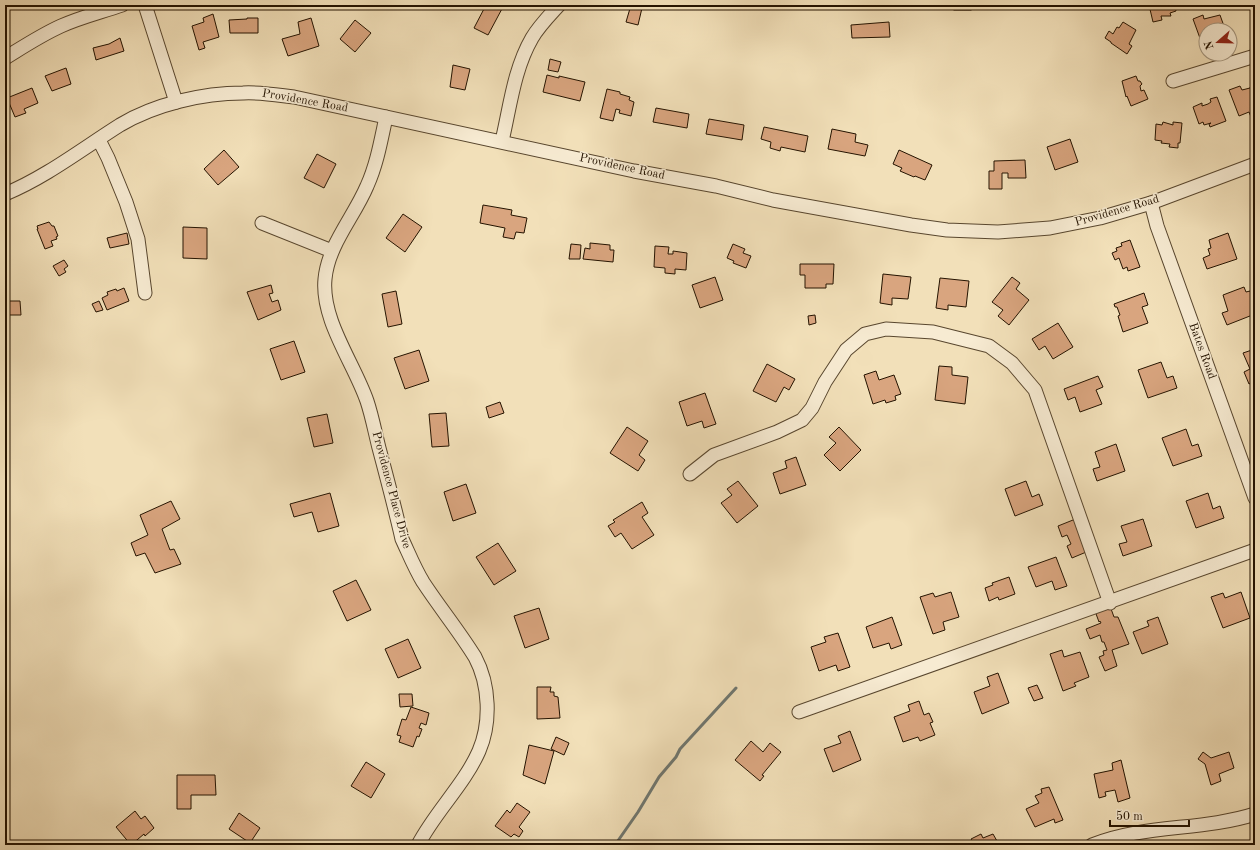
<svg xmlns="http://www.w3.org/2000/svg" width="1260" height="850" font-family="'Old Standard TT',serif">
  <style>
    .lines { fill: none; stroke-linecap: round; stroke-linejoin: round }
    .stream { stroke: #6f7770; stroke-width: 3 }
    .building { fill: #d9a57f; stroke: #241300 }
    .minor-casing { stroke: #58462e; stroke-width: 15 }
    .minor { stroke: #f7ebd2; stroke-width: 13 }
    .labels { text-anchor: middle; dominant-baseline: central; stroke-width: 3; stroke-linejoin: round; paint-order: stroke }
    .street-label { font-size: 12px; fill: #241300; stroke: #f7ebd2 }
  </style>
  <rect width="100%" height="100%" fill="#f2e0b9"/>
  <filter id="stains"><feTurbulence type="fractalNoise" baseFrequency=".005" numOctaves="4"/><feColorMatrix values="0 0 0 0 .2 0 0 0 0 .09 0 0 0 0 .02 0 0 0 .5 -.17"/></filter>
  <radialGradient id="worn" r=".72"><stop offset=".6" stop-color="#630" stop-opacity="0"/><stop offset="1" stop-color="#630" stop-opacity=".3"/></radialGradient>
  <g class="lines">
    <polyline class="stream" points="615,845 638,812 659,777 676,757 680,749 736,688"/>
  </g>
  <g class="building">
    <polygon points="486,5 504,5 488,35 474,28"/>
    <polygon points="631,5 647,5 646,9 642,8 638,25 626,22"/>
    <rect x="954" y="5" width="17" height="5"/>
    <polygon points="1149,5 1175,5 1176,11 1170,13 1171,16 1161,16 1162,20 1153,22"/>
    <polygon points="213,14 219,37 203,42 205,48 199,50 192,26 204,22 203,18"/>
    <polygon points="1203,15 1204,19 1220,15 1225,29 1206,30 1206,40 1201,41 1193,19"/>
    <polygon points="247,18 258,18 258,33 230,33 229,20 247,19"/>
    <polygon points="311,18 319,46 288,56 282,39 300,34 298,22"/>
    <polygon points="355,20 371,33 355,52 340,39"/>
    <polygon points="889,22 890,37 852,38 851,25"/>
    <polygon points="1123,22 1136,30 1129,44 1132,46 1127,54 1111,43 1111,42 1105,38 1109,31 1113,34 1117,27 1119,28"/>
    <polygon points="120,38 124,51 96,60 93,48 109,44"/>
    <polygon points="550,59 561,62 558,72 548,70"/>
    <polygon points="453,65 470,69 465,90 450,87"/>
    <polygon points="66,68 71,84 52,91 45,76"/>
    <polygon points="547,75 559,78 559,76 585,82 580,101 543,92"/>
    <polygon points="1136,76 1138,81 1140,81 1142,84 1140,86 1141,91 1144,90 1148,99 1131,106 1127,96 1126,97 1122,81"/>
    <polygon points="1255,83 1255,116 1251,117 1249,112 1239,116 1229,90 1240,86 1242,90 1250,88 1251,85"/>
    <polygon points="32,88 38,103 24,109 26,113 15,117 7,98"/>
    <polygon points="607,89 620,92 620,94 630,97 629,100 634,102 631,116 619,113 620,110 616,109 613,121 600,118"/>
    <polygon points="1217,97 1226,121 1210,127 1209,124 1211,123 1204,125 1203,122 1199,124 1193,107 1202,103 1202,106 1208,104 1211,102 1210,99"/>
    <polygon points="656,108 689,114 687,128 653,122"/>
    <polygon points="709,119 744,125 742,140 706,134"/>
    <polygon points="1163,122 1173,125 1173,122 1182,123 1180,143 1178,143 1178,148 1169,147 1170,144 1161,143 1162,141 1155,140 1156,124 1162,125"/>
    <polygon points="764,127 808,136 805,152 781,147 780,151 770,148 771,142 761,139"/>
    <polygon points="832,129 856,134 855,142 868,145 865,156 828,149"/>
    <polygon points="1070,139 1078,162 1055,170 1047,147"/>
    <polygon points="224,150 239,167 218,185 204,169"/>
    <polygon points="899,150 932,165 925,180 915,176 914,177 900,171 902,168 893,164"/>
    <polygon points="317,154 336,164 324,188 304,178"/>
    <polygon points="1025,160 1026,178 1008,178 1008,173 1002,173 1002,189 989,189 989,171 994,171 994,161"/>
    <polygon points="483,205 512,210 511,215 527,218 524,233 516,232 514,239 503,237 505,228 480,223"/>
    <polygon points="403,214 422,227 405,252 386,238"/>
    <polygon points="49,222 52,226 54,226 58,236 56,237 57,239 51,241 53,246 45,249 37,229 38,229 37,226"/>
    <polygon points="183,227 207,228 207,259 183,258"/>
    <polygon points="127,233 129,244 110,248 107,238"/>
    <polygon points="1228,233 1237,259 1207,269 1203,258 1210,255 1208,249 1211,248 1209,240"/>
    <polygon points="1130,240 1140,267 1128,271 1127,267 1123,269 1119,258 1115,260 1112,253 1117,251 1116,248 1122,246 1121,243"/>
    <polygon points="590,243 610,245 610,250 614,250 613,262 583,259 585,248 590,249"/>
    <polygon points="571,244 581,245 580,259 569,259"/>
    <polygon points="733,244 745,249 743,253 751,256 746,268 733,263 734,261 727,258"/>
    <polygon points="655,246 669,247 668,254 673,254 673,251 687,253 686,270 675,269 675,274 665,273 665,268 654,267"/>
    <polygon points="64,260 68,266 64,269 66,272 59,276 53,266"/>
    <polygon points="800,264 834,264 833,284 826,284 826,288 805,288 805,275 800,275"/>
    <polygon points="883,274 911,277 908,299 892,298 892,305 880,303"/>
    <polygon points="715,277 723,300 700,308 692,285"/>
    <polygon points="1012,277 1020,283 1016,289 1029,300 1009,325 998,316 1003,310 992,302"/>
    <polygon points="940,278 969,281 966,307 948,305 948,310 936,308"/>
    <polygon points="271,285 273,293 269,294 272,302 278,300 281,310 258,320 247,292"/>
    <polygon points="1244,287 1246,292 1250,291 1254,302 1252,303 1255,314 1227,325 1222,313 1228,311 1223,295"/>
    <polygon points="124,288 129,301 107,310 102,298 108,295 107,292 116,289 117,291"/>
    <polygon points="396,291 402,324 388,327 382,294"/>
    <polygon points="1144,293 1148,305 1142,307 1148,323 1123,332 1118,316 1120,315 1117,307 1115,307 1114,304"/>
    <polygon points="5,301 20,301 21,315 5,315"/>
    <polygon points="99,301 103,310 96,312 92,304"/>
    <polygon points="815,315 816,323 809,325 808,316"/>
    <polygon points="1058,323 1073,347 1053,359 1045,346 1039,350 1032,339"/>
    <polygon points="294,341 305,372 281,380 270,349"/>
    <polygon points="1255,349 1255,381 1249,384 1244,372 1250,369 1243,353"/>
    <polygon points="419,350 429,381 405,389 394,358"/>
    <polygon points="1161,362 1167,378 1173,376 1177,388 1148,398 1138,370"/>
    <polygon points="767,364 795,379 789,390 784,387 776,402 753,391"/>
    <polygon points="939,366 952,367 952,375 968,377 965,404 935,400"/>
    <polygon points="876,371 879,380 894,375 901,394 895,396 896,400 886,403 885,400 873,404 864,375"/>
    <polygon points="1098,376 1103,387 1096,390 1102,404 1080,412 1075,397 1068,400 1064,389"/>
    <polygon points="705,393 716,424 704,428 702,421 687,426 679,402"/>
    <polygon points="500,402 504,413 489,418 486,407"/>
    <polygon points="446,413 449,446 432,447 429,414"/>
    <polygon points="327,414 333,443 314,447 307,418"/>
    <polygon points="627,427 648,441 639,455 645,460 638,471 610,453"/>
    <polygon points="839,427 861,450 840,471 824,455 836,443 829,437"/>
    <polygon points="1186,429 1192,446 1198,444 1202,456 1173,466 1162,438"/>
    <polygon points="1116,444 1125,471 1097,481 1093,469 1100,467 1095,452"/>
    <polygon points="796,457 806,485 780,494 773,473 787,468 785,461"/>
    <polygon points="738,481 758,506 737,523 721,503 732,495 727,489"/>
    <polygon points="1026,481 1032,497 1039,494 1043,505 1015,516 1005,489"/>
    <polygon points="466,484 476,513 453,521 444,492"/>
    <polygon points="330,493 339,526 318,532 312,512 294,517 290,504"/>
    <polygon points="1208,493 1213,509 1220,506 1224,518 1196,528 1186,501"/>
    <polygon points="171,501 180,519 162,529 170,550 174,549 181,564 155,573 145,553 136,556 131,543 148,535 140,515"/>
    <polygon points="642,502 648,513 642,517 654,535 632,549 621,533 615,537 608,526 615,522 613,520"/>
    <polygon points="1078,518 1091,550 1072,558 1067,546 1071,544 1067,535 1062,537 1058,526"/>
    <polygon points="1143,519 1152,546 1123,556 1119,544 1127,542 1121,526"/>
    <polygon points="498,543 516,571 494,585 476,557"/>
    <polygon points="1056,557 1067,586 1055,590 1052,581 1036,587 1028,567"/>
    <polygon points="1009,577 1015,594 999,600 998,597 989,601 985,588 993,585 992,583"/>
    <polygon points="356,580 371,610 347,621 333,591"/>
    <polygon points="951,592 959,617 943,622 945,630 933,634 920,597 933,593 935,597"/>
    <polygon points="1241,592 1250,618 1223,628 1211,597 1223,593 1225,598"/>
    <polygon points="1110,606 1114,617 1118,617 1129,644 1112,650 1117,666 1105,671 1099,657 1104,655 1103,651 1107,650 1104,642 1102,642 1100,635 1090,639 1086,629 1101,623 1100,621 1099,622 1095,611"/>
    <polygon points="539,608 549,639 525,648 514,616"/>
    <polygon points="892,617 902,645 891,649 889,643 873,648 866,627"/>
    <polygon points="1158,617 1168,644 1142,654 1133,632 1149,626 1147,621"/>
    <polygon points="838,633 850,667 838,671 836,665 819,671 811,647 826,642 824,637"/>
    <polygon points="408,639 421,668 398,678 385,649"/>
    <polygon points="1062,650 1064,657 1080,652 1089,677 1074,683 1076,686 1063,691 1050,654"/>
    <polygon points="998,673 1009,703 982,714 974,692 990,686 987,677"/>
    <polygon points="1037,685 1043,698 1034,701 1028,688"/>
    <polygon points="537,687 551,687 550,692 554,692 554,696 558,697 560,718 537,719"/>
    <polygon points="399,694 412,694 413,706 400,707"/>
    <polygon points="919,701 924,715 929,713 933,722 930,723 935,735 920,741 918,737 903,742 894,717 910,711 908,705"/>
    <polygon points="411,707 429,713 426,725 421,723 419,728 422,729 419,737 417,736 413,747 399,742 401,736 397,735 402,719 406,720"/>
    <polygon points="850,731 861,760 833,772 824,749 841,743 838,736"/>
    <polygon points="556,737 569,743 564,755 551,749"/>
    <polygon points="751,741 763,752 770,743 781,752 762,775 764,776 760,781 735,760"/>
    <polygon points="529,745 554,751 545,784 523,775"/>
    <polygon points="1203,752 1211,758 1229,752 1234,768 1219,774 1221,781 1211,785 1205,764 1198,759"/>
    <polygon points="1121,760 1130,798 1118,802 1115,790 1105,792 1106,796 1099,798 1094,774 1113,770 1112,763"/>
    <polygon points="366,762 385,774 371,798 351,786"/>
    <polygon points="177,775 215,775 216,795 191,795 191,809 177,809"/>
    <polygon points="1049,787 1063,820 1055,823 1054,819 1035,827 1026,809 1039,803 1035,796 1042,793 1041,789"/>
    <polygon points="517,803 530,812 519,827 523,831 519,837 514,834 511,837 495,826 507,810 510,813"/>
    <polygon points="135,811 141,819 145,816 154,828 145,836 144,834 131,845 116,827"/>
    <polygon points="239,813 260,828 250,843 229,829"/>
    <polygon points="981,834 983,838 993,834 997,841 989,845 971,845 974,844 971,839"/>
  </g>
  <g class="lines">
    <defs>
      <g id="minor">
        <polyline points="145,5 176,102"/>
        <path d="M5,58C23,47 41,35 61,26C81,17 102,12 122,5"/>
        <polyline points="1173,81 1255,56"/>
        <path d="M386,117C381,140 377,164 367,186C354,217 328,245 325,279C321,320 354,363 367,401C372,416 375,432 379,448C387,478 395,508 402,539C409,554 415,569 423,582C440,608 459,631 475,657C490,685 491,723 479,751C464,785 435,812 418,845"/>
        <polyline points="99,140 108,158 126,202 138,239 145,293"/>
        <path d="M502,141C510,107 514,69 532,38C539,26 549,16 559,5"/>
        <path d="M5,194C46,177 82,149 120,125C155,104 203,93 243,93C260,92 277,95 294,97L634,171L716,186L773,200L911,225L947,230L998,232L1050,228L1100,218L1151,203L1255,164"/>
        <polyline points="1151,203 1157,226 1255,498"/>
        <polyline points="262,223 332,251"/>
        <polyline points="690,474 714,455 777,432 802,420 812,408 825,382 846,350 865,334 886,329 933,332 989,346 1012,363 1035,390 1110,603"/>
        <path d="M799,712C950,657 1103,605 1255,550"/>
        <path d="M1092,845C1144,824 1202,831 1255,814"/>
      </g>
    </defs>
    <use href="#minor" class="minor-casing"/>
    <use href="#minor" class="minor"/>
  </g>
  <g class="labels">
    <g class="street-label">
      <text transform="translate(305 101) rotate(10)">Providence Road</text>
      <text transform="translate(622 167) rotate(12)">Providence Road</text>
      <text transform="translate(1117 211) rotate(-16)">Providence Road</text>
      <text transform="translate(1202 351) rotate(70)">Bates Road</text>
      <text transform="translate(391 490) rotate(75)">Providence Place Drive</text>
    </g>
  </g>
  <rect width="1260" height="850" fill="none" stroke="#f2e0b9" stroke-width="20"/>
  <rect x="6" y="6" width="1248" height="838" fill="none" stroke="#241300" stroke-width="2"/>
  <rect x="10" y="10" width="1240" height="830" fill="none" stroke="#241300"/>
  <g transform="translate(1218 42) rotate(250)"><circle r="19" fill="#f7ebd2" stroke="#a3957e"/>
  <path d="M0-3L7 15L0 10L-7 15Z" fill="#8f2418"/>
  <text y="-6" font-size="11" font-weight="bold" text-anchor="middle" fill="#241300">N</text>
  </g>
  <path d="M1110 820v6h79v-6" fill="none" stroke="#241300" stroke-width="2"/>
  <text x="1116" y="820" font-size="12" fill="#241300" stroke="#f7ebd2" stroke-width="3" paint-order="stroke">50 m</text>
  <rect width="100%" height="100%" filter="url(#stains)"/>
  <rect width="100%" height="100%" fill="url(#worn)"/>
</svg>
